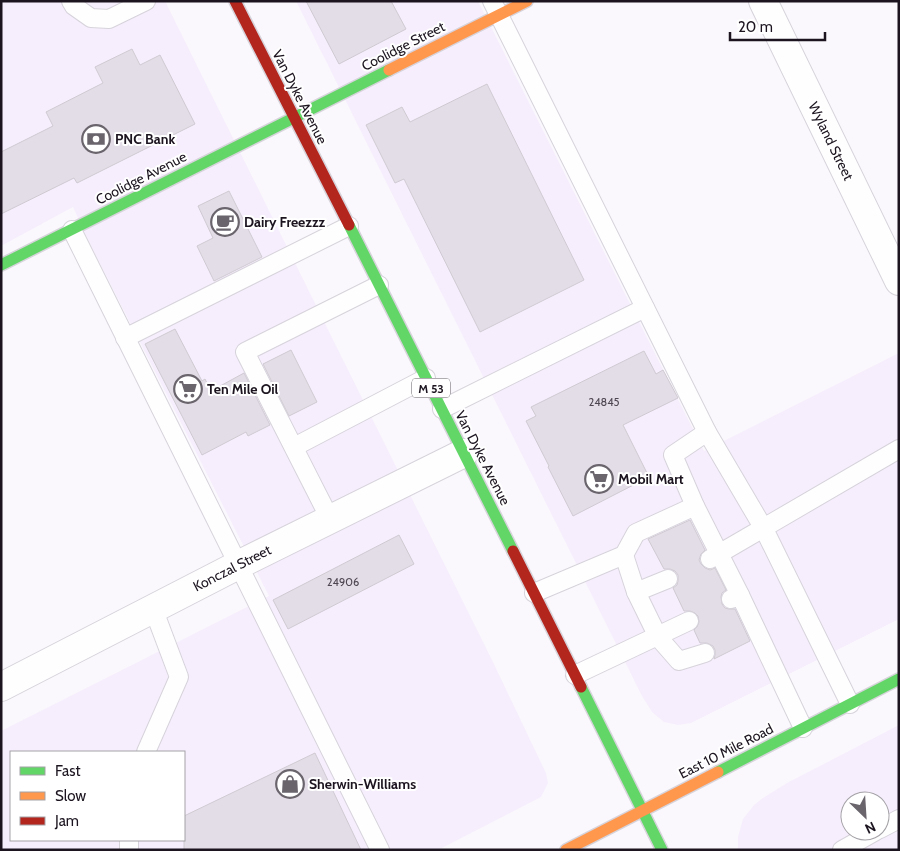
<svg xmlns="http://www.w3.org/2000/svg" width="900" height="851" font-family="Cabin,sans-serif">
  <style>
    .built { fill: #f6eefd; fill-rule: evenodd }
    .building { fill: #e3dde7; stroke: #cfcad2 }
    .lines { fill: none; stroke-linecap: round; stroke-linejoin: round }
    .lane-casing { stroke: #d7d3db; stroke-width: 20 }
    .street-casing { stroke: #d7d3db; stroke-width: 30 }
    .fast-casing { stroke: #d7d3db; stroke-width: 14 }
    .slow-casing { stroke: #d7d3db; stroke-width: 14 }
    .jam-casing { stroke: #d7d3db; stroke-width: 14 }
    .lane { stroke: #fefeff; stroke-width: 18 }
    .street { stroke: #fefeff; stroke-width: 28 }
    .fast { stroke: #63d668; stroke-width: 11 }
    .slow { stroke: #ff974d; stroke-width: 11 }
    .jam { stroke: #b3261e; stroke-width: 11 }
    .labels { text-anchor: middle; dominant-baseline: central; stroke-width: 4; stroke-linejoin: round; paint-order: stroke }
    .number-label { font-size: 11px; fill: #4e4752 }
    .shield { fill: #fff; stroke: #605b63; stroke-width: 1 }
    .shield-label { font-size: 12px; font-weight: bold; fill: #1c1520 }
    .street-label { font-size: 14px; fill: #1c1520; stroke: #fff }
    .poi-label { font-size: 14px; font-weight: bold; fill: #1c1520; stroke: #fff; text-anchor: start }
  </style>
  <rect width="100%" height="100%" fill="#faf8fc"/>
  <g class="built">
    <path d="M1,1H165L492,660L546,773L548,783L541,797L438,850H1V731L269,596L90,244L73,207L1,246ZM11,752H184V840H11Z"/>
    <polygon points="296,1 478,1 704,451 899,353 899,619 691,723 678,725 664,722 652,712 642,696"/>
    <path d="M899,725V850H738V837L743,819L754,805L763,798L787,783ZM850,801H880V831H850Z"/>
  </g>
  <g class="building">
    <polygon points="306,1 391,1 406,29 339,64"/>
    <polygon points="132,49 140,65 160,55 195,124 77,183 74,178 1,214 1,152 53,126 46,112 103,83 95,67"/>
    <polygon points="487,84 584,280 480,332 404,179 395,183 366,125 402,107 410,122"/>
    <polygon points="229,191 262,257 214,281 197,246 213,238 198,206"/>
    <polygon points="175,329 202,381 205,379 211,391 244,373 270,425 248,436 246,432 202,455 145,344"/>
    <polygon points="291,350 317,402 289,416 263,364"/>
    <polygon points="644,351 656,374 663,370 678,398 623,425 649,477 573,516 548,467 549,466 526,421 536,416 531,407"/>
    <polygon points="690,520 705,550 701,554 699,560 701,564 705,568 710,570 715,568 726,590 722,593 721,597 722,604 725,608 729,609 735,609 750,641 714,659 715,655 715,650 713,646 707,643 700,643 694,630 697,627 699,622 698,616 695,613 690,611 684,611 673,588 677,585 678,581 678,575 675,571 670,569 664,569 648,539"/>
    <polygon points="399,535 414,564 288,629 273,600"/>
    <polygon points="315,753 361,850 184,850 184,816"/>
  </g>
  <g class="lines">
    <defs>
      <g id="lane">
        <polyline points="71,1 74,6 91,18 109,19 146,1"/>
        <polyline points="492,1 707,432 764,529 850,704"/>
        <polyline points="72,230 380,850"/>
        <polyline points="125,338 349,226"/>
        <polyline points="442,409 645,308"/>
        <polyline points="294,447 426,378"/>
        <polyline points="695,506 673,455 707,432"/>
        <polyline points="330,519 245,352 379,285"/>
        <polyline points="624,555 636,592 658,637 679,661 705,653"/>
        <polyline points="710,559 899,449"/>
        <polyline points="636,592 668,579"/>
        <polyline points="534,593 624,555 636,533 695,506 740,595"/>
        <polyline points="731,599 740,595 803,728"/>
        <polyline points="575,675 689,621"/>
        <polyline points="146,752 179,677 153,608"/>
        <polyline points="880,829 899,819"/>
        <polyline points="129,850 129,840"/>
        <polyline points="842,850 876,831"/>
      </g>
      <g id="street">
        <polyline points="763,1 899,281"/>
        <polyline points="1,687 238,565 464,453"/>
      </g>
      <g id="fast">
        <polyline points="349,225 513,551"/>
        <polyline points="1,265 389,70"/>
        <polyline points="581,687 662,850"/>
        <polyline points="718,772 899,679"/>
      </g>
      <g id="slow">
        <polyline points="389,70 527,1"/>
        <polyline points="566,850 718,772"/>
      </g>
      <g id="jam">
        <polyline points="235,1 349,225"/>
        <polyline points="513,551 581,687"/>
      </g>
    </defs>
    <use href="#lane" class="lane-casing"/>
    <use href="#street" class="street-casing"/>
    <use href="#fast" class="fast-casing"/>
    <use href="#slow" class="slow-casing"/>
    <use href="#jam" class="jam-casing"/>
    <use href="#lane" class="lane"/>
    <use href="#street" class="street"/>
    <use href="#fast" class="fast"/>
    <use href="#slow" class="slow"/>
    <use href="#jam" class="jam"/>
  </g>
  <defs>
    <symbol id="bank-ring" viewBox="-11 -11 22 22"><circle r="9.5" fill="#fff" stroke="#6a646d" stroke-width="1.5"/><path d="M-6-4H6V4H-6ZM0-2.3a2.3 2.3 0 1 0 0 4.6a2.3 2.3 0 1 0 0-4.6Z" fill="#6a646d"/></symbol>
    <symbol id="cafe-ring" viewBox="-11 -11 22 22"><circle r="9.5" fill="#fff" stroke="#6a646d" stroke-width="1.5"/><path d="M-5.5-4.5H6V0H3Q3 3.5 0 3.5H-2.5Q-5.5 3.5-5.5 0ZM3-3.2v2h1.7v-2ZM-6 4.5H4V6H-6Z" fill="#6a646d"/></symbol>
    <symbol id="supermarket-ring" viewBox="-11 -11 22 22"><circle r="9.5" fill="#fff" stroke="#6a646d" stroke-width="1.5"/><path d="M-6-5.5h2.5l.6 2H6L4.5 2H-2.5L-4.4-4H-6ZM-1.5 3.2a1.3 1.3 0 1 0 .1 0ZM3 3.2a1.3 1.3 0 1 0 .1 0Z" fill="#6a646d"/></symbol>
    <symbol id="shop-ring" viewBox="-11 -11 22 22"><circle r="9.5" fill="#fff" stroke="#6a646d" stroke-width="1.5"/><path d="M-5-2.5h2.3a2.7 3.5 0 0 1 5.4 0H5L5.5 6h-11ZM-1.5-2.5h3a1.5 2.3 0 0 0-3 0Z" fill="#6a646d"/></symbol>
  </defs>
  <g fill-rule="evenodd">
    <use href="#bank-ring" x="80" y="123" width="32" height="32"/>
    <use href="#cafe-ring" x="209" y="206" width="32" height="32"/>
    <use href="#supermarket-ring" x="172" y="373" width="32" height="32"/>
    <use href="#supermarket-ring" x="583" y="463" width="32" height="32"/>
    <use href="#shop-ring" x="274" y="768" width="32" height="32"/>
  </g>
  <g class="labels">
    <g class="number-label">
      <text x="604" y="402">24845</text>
      <text x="343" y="582">24906</text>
    </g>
    <rect class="shield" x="412" y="378.5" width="38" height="19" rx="4"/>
    <g class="shield-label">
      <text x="431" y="388">M 53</text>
    </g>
    <g class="street-label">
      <text transform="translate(403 46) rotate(-27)">Coolidge Street</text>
      <text transform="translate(300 97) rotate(63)">Van Dyke Avenue</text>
      <text transform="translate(831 141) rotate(64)">Wyland Street</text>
      <text transform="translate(141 178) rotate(-27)">Coolidge Avenue</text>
      <text transform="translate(483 458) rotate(63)">Van Dyke Avenue</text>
      <text transform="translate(232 568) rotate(-27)">Konczal Street</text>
      <text transform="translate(726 751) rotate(-27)">East 10 Mile Road</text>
    </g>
    <g class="poi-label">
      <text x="115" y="139">PNC Bank</text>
      <text x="244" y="222">Dairy Freezzz</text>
      <text x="207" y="389">Ten Mile Oil</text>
      <text x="618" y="479">Mobil Mart</text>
      <text x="309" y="784">Sherwin-Williams</text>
    </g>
  </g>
  <rect width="900" height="851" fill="none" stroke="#1c1520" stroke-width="5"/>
  <rect x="10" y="751" width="175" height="90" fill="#ffffff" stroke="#a4a1a6"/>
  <rect x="20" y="767" width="25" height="8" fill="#63d668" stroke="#a4a1a6"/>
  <text x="55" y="776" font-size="15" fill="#1c1520">Fast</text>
  <rect x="20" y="792" width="25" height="8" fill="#ff974d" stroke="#a4a1a6"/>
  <text x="55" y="801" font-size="15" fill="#1c1520">Slow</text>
  <rect x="20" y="817" width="25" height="8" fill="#b3261e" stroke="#a4a1a6"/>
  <text x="55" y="826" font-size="15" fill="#1c1520">Jam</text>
  <g transform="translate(865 816) rotate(155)"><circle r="24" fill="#ffffff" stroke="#a4a1a6"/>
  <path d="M0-4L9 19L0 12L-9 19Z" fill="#6a646d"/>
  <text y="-8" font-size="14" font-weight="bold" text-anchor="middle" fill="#1c1520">N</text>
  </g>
  <path d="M730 32v8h95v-8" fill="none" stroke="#1c1520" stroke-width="2.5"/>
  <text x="738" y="32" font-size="15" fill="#1c1520" stroke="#ffffff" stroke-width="4" paint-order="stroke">20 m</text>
</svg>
